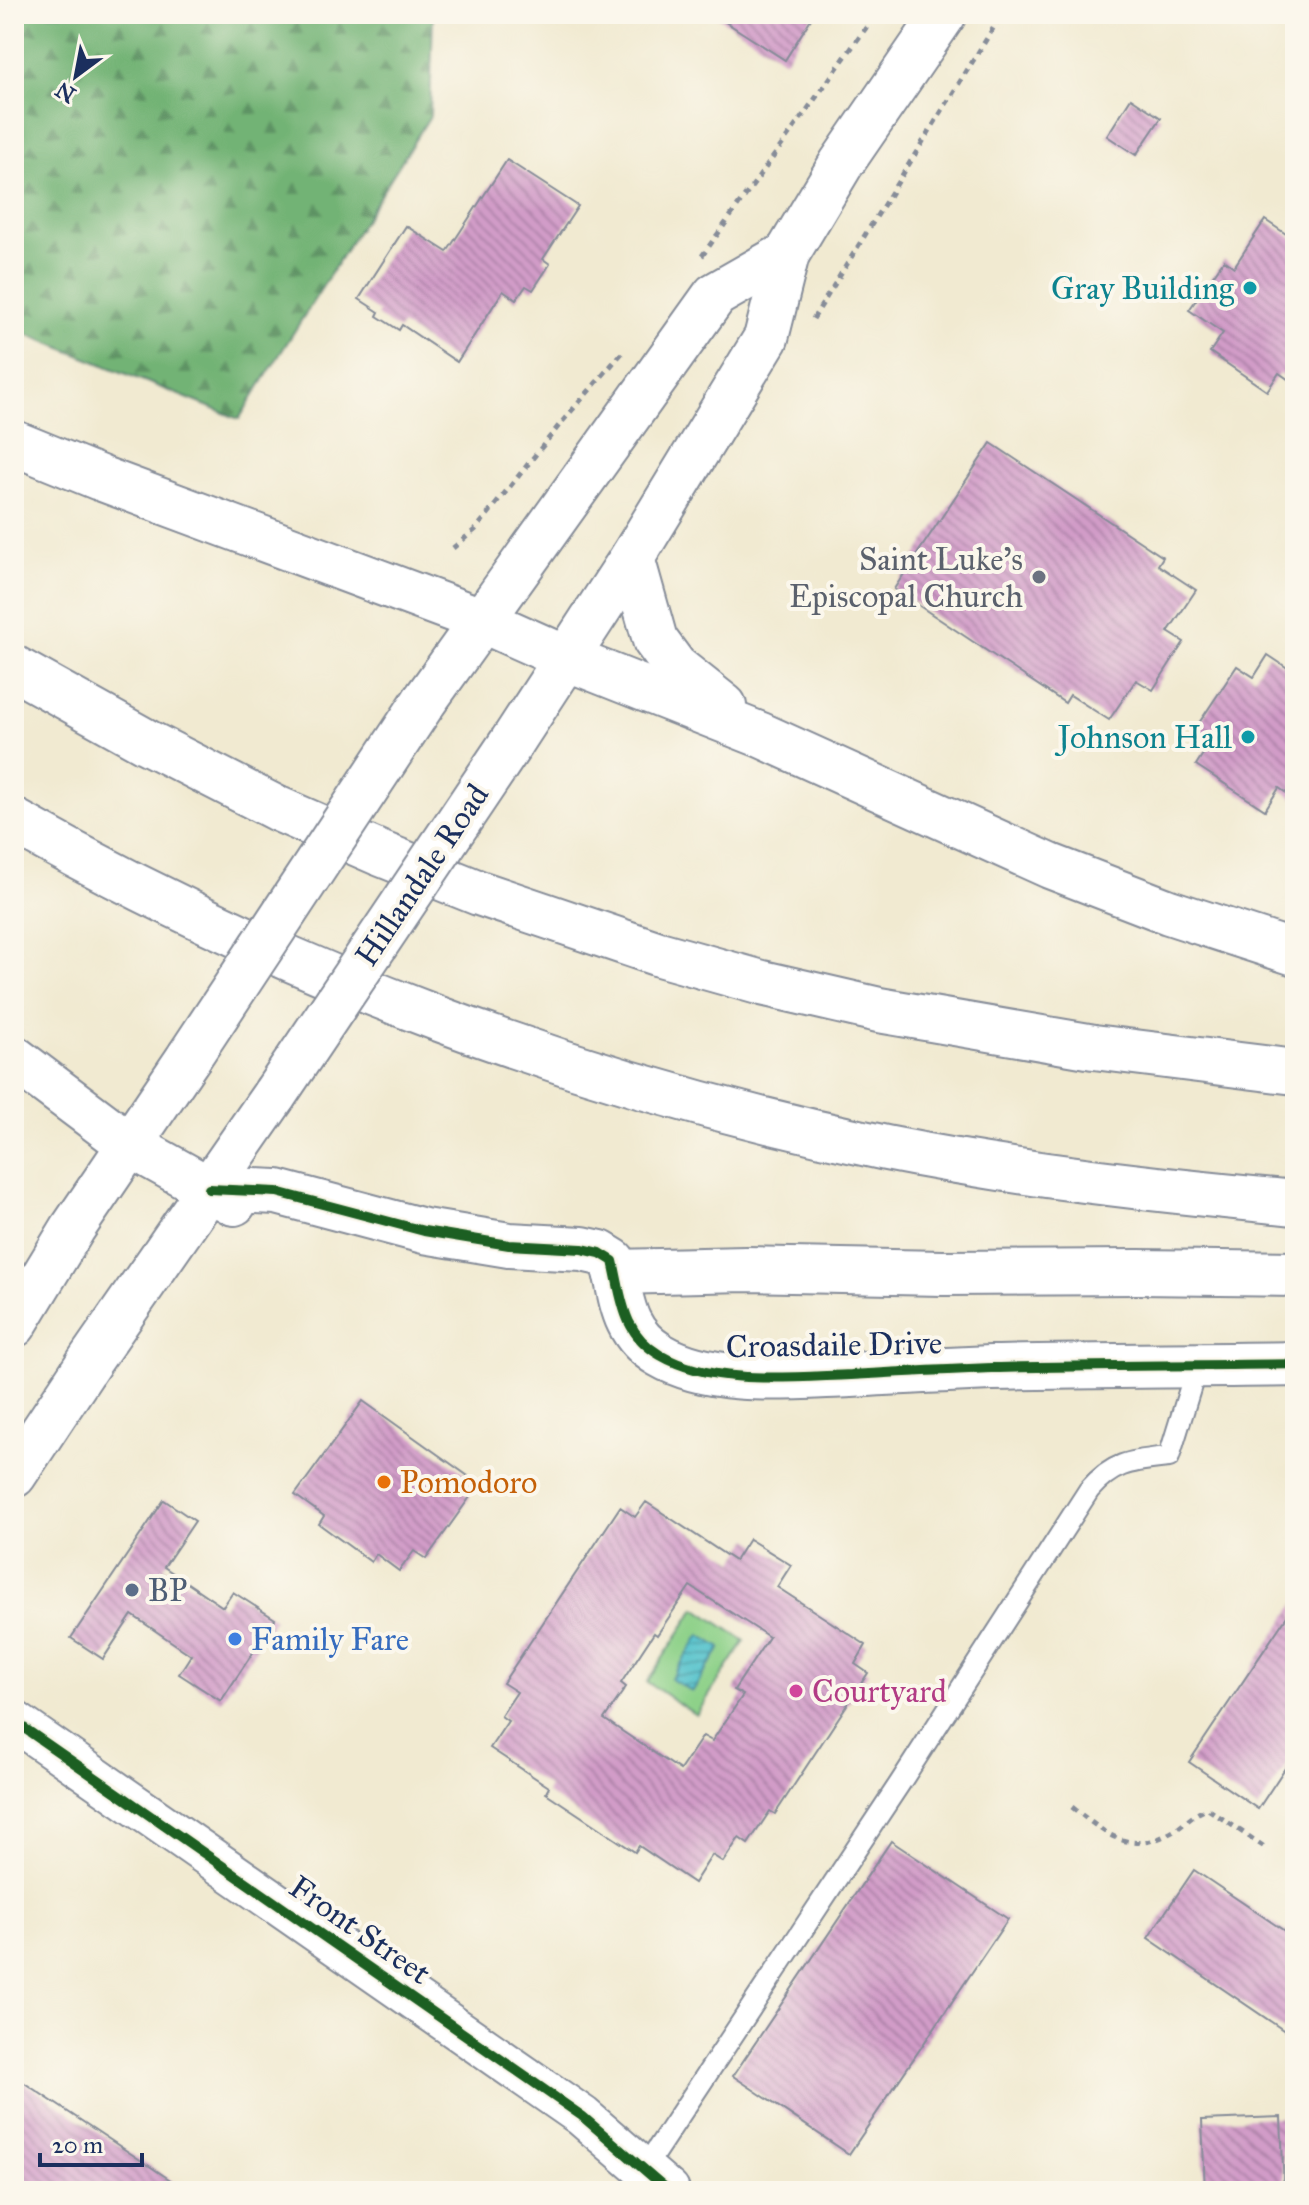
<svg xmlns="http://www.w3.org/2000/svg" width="1309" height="2205" font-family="'IM FELL Great Primer',serif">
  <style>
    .green { fill: #8ed189; stroke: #548074; stroke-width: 2 }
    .forest { fill: url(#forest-firs); stroke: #46716a; stroke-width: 2 }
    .water { fill: url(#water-rules); stroke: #387995; stroke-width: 2 }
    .building { fill: url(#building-back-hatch); fill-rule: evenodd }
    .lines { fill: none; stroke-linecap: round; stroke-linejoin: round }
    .service-casing { stroke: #868c98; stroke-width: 24 }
    .minor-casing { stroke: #868c98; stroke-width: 44 }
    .tertiary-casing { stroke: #868c98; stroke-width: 48 }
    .secondary-casing { stroke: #868c98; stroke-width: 48 }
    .motorway-casing { stroke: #868c98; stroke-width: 48 }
    .path { stroke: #868c98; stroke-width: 5; stroke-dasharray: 6 6; stroke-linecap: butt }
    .service { stroke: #fff; stroke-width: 20 }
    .minor { stroke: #fff; stroke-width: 40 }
    .tertiary { stroke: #fff; stroke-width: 44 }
    .secondary { stroke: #fff; stroke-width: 44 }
    .motorway { stroke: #fff; stroke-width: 44 }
    .secondary-bridge-casing { stroke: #868c98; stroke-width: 48; stroke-linecap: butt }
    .secondary-bridge { stroke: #fff; stroke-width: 44 }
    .cycleway-casing { stroke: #fbf7ec; stroke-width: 15 }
    .cycleway { stroke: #1b5e20; stroke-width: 10 }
    .culture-dot { fill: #0f9aa8; stroke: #fbf7ec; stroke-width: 3 }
    .worship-dot { fill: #6b7280; stroke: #fbf7ec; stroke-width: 3 }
    .food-dot { fill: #e8710a; stroke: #fbf7ec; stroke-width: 3 }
    .service-dot { fill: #5c6f8a; stroke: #fbf7ec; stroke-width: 3 }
    .shop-dot { fill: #3f7fe0; stroke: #fbf7ec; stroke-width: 3 }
    .hotel-dot { fill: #d1479c; stroke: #fbf7ec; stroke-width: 3 }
    .labels { text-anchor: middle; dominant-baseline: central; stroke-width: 8; stroke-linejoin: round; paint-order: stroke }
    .culture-label { font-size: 32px; fill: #0d838f; stroke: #fbf7ec; text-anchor: end }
    .worship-label { font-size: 32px; fill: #5b616d; stroke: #fbf7ec; text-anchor: end }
    .street-label { font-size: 32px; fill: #1b2f5e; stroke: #fbf7ec }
    .food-label { font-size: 32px; fill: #c56008; stroke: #fbf7ec; text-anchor: start }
    .service-label { font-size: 32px; fill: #4e5e75; stroke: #fbf7ec; text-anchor: start }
    .shop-label { font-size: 32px; fill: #366cbe; stroke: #fbf7ec; text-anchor: start }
    .hotel-label { font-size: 32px; fill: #b23c85; stroke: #fbf7ec; text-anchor: start }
  </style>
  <defs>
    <pattern id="forest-firs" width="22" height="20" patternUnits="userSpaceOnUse" patternTransform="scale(2)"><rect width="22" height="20" fill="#72b375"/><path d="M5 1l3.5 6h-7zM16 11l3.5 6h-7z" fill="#5d9263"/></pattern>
    <pattern id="water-rules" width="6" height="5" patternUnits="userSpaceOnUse" patternTransform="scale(2)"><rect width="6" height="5" fill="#55c3cc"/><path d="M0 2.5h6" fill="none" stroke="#469fa9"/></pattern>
    <pattern id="building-back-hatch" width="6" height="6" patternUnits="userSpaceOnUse" patternTransform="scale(2)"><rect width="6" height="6" fill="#d29cc8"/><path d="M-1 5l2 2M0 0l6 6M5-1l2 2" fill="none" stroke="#aa80a6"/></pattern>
  </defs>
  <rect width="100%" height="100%" fill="#fbf7ec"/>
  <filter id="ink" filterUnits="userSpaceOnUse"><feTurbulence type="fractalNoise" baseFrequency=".0125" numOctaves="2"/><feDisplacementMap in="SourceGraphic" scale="16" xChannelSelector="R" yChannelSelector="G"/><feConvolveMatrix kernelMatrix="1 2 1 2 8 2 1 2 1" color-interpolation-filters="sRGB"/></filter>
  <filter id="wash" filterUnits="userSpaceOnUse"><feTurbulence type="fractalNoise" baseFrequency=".006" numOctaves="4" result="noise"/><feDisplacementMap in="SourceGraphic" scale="32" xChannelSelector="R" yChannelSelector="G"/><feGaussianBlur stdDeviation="1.8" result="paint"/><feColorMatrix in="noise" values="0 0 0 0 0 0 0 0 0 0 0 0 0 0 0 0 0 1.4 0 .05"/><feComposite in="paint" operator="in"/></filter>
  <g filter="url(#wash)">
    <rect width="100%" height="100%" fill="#f1ead1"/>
    <polygon class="green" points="696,1608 745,1641 696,1715 647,1682"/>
    <polygon class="forest" points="14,14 433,14 430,116 239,419 14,329"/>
    <polygon class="water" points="700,1635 721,1648 692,1692 671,1679"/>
    <g id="blocks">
      <g class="building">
        <polygon points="713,14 814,14 785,60"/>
        <polygon points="1131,98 1161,118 1136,155 1107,136"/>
        <polygon points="507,160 578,206 543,259 550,264 533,290 526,286 516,300 503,291 457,362 402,325 399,330 377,316 379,312 359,299 406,226 447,252"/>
        <polygon points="1265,220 1295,240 1295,384 1279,373 1267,391 1210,352 1223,333 1189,310 1224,260 1234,267"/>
        <polygon points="991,443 1163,557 1158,565 1196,590 1168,632 1184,642 1174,657 1153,690 1136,680 1109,720 1070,695 1065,703 894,589"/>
        <polygon points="1268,655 1295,673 1295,799 1279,788 1265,810 1196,765 1210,743 1193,732 1237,666 1254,677"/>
        <polygon points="363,1401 468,1476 459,1488 470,1497 426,1559 414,1551 399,1571 376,1554 371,1562 319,1524 324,1516 295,1495"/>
        <polygon points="164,1500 195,1521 164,1567 223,1607 233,1592 275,1619 221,1701 179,1674 191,1655 132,1615 103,1659 71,1638"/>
        <path d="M646,1502L735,1561L749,1539L791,1565L777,1587L866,1645L855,1664L868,1673L775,1814L770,1811L748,1844L739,1838L723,1862L712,1855L694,1883L639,1846L635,1852L546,1793L549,1787L490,1748L508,1721L501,1716L517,1692L503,1683L620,1507L635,1517ZM690,1586L769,1637L734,1690L743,1695L712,1741L703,1736L680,1770L604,1719L626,1687L621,1683L654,1633L657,1635Z"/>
        <polygon points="1295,1604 1295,1753 1258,1809 1189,1762"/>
        <polygon points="891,1841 1008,1919 849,2154 733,2076"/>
        <polygon points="1194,1870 1295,1938 1295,2038 1148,1938"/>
        <polygon points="14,2076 187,2191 14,2191"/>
        <polygon points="1281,2117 1284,2191 1205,2191 1202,2120"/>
      </g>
    </g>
  </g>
  <g filter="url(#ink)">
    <use href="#blocks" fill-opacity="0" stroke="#868c98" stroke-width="2"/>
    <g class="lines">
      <defs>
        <path id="service" d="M644,2169L900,1783L1089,1490C1114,1461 1133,1461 1169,1457L1197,1366"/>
        <polyline id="minor" points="14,1721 582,2116 669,2191"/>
        <g id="tertiary">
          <polyline points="130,1145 234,1203"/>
          <path d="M209,1189L277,1192L424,1231L509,1245L582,1249L600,1253L613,1261C622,1299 622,1333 660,1355C713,1386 792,1377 851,1375C898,1372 944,1370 991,1368C1092,1365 1194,1366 1295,1364"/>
        </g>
        <g id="secondary">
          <polyline points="423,703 715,295 787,254"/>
          <polyline points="512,742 632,558 766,338 787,254 841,164 944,14"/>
          <polyline points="14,1325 73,1228 189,1057"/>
          <polyline points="14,1475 91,1359 275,1094"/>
        </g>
        <g id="motorway">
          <polyline points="14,443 100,478 481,620 566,658 761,735 1050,866 1169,912 1295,953"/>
          <polyline points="632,558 655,640 675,667 724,706"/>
          <polyline points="14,668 147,742 276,808 379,853 479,893 659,954 762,983 879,1010 1094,1047 1295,1072"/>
          <path d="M14,821C285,974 581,1085 886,1148C1021,1175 1158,1190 1295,1203"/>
          <polyline points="14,1058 130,1145"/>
          <polyline points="615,1272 746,1269 943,1273 1138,1272 1295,1274"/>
        </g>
      </defs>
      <use href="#service" class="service-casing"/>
      <use href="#minor" class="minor-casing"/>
      <use href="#tertiary" class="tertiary-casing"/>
      <use href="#secondary" class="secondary-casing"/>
      <use href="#motorway" class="motorway-casing"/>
      <g class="path">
        <polyline points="702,256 876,14"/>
        <polyline points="813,319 1002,14"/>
        <polyline points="453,548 476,529 561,423 622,353"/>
        <path d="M1072,1807C1107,1835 1131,1858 1177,1829C1187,1822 1196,1812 1208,1809L1266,1848"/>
      </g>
      <use href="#service" class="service"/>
      <use href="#minor" class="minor"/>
      <use href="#tertiary" class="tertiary"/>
      <use href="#secondary" class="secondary"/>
      <use href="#motorway" class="motorway"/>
      <defs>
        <g id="secondary-bridge">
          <polyline points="189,1057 423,703"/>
          <polyline points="275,1094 512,742"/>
        </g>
      </defs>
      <use href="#secondary-bridge" class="secondary-bridge-casing"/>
      <use href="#secondary-bridge" class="secondary-bridge"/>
      <defs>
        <g id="cycleway">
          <path d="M209,1189L277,1192L424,1231L509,1245L582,1249L600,1253L613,1261C622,1299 622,1333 660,1355C713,1386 792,1377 851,1375C898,1372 944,1370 991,1368C1092,1365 1194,1366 1295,1364"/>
          <polyline points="14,1721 582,2116 669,2191"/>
        </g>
      </defs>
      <use href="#cycleway" class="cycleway-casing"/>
      <use href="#cycleway" class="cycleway"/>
    </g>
  </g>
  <g class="culture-dot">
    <circle cx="1250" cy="288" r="8"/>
    <circle cx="1248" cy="737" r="8"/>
  </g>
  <circle class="worship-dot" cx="1039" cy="577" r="8"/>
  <circle class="food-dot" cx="384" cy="1482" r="8"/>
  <circle class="service-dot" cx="132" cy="1590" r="8"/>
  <circle class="shop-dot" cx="235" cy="1639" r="8"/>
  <circle class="hotel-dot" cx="796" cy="1691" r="8"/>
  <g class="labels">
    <g class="culture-label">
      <text x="1234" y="288">Gray Building</text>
      <text x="1232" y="737">Johnson Hall</text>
    </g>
    <g class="worship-label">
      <text x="1023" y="559">Saint Luke's<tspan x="1023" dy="37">Episcopal Church</tspan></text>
    </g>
    <g class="street-label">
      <text transform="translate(422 875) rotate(-56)">Hillandale Road</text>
      <text transform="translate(834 1345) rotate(-1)">Croasdaile Drive</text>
      <text transform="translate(360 1930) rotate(35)">Front Street</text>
    </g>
    <g class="food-label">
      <text x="400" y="1482">Pomodoro</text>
    </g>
    <g class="service-label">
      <text x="148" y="1590">BP</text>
    </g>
    <g class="shop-label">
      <text x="251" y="1639">Family Fare</text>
    </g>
    <g class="hotel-label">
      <text x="812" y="1691">Courtyard</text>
    </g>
  </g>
  <rect width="1309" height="2205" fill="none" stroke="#fbf7ec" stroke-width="48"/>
  <g transform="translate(76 76) rotate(212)" stroke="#fbf7ec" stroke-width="6" paint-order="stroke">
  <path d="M0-6L14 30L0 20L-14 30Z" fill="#1b2f5e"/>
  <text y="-12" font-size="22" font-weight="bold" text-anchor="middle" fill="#1b2f5e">N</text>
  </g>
  <path d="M40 2153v12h102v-12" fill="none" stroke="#1b2f5e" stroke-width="4"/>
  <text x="52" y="2153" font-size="24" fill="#1b2f5e" stroke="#fbf7ec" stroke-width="6" paint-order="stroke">20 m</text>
</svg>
